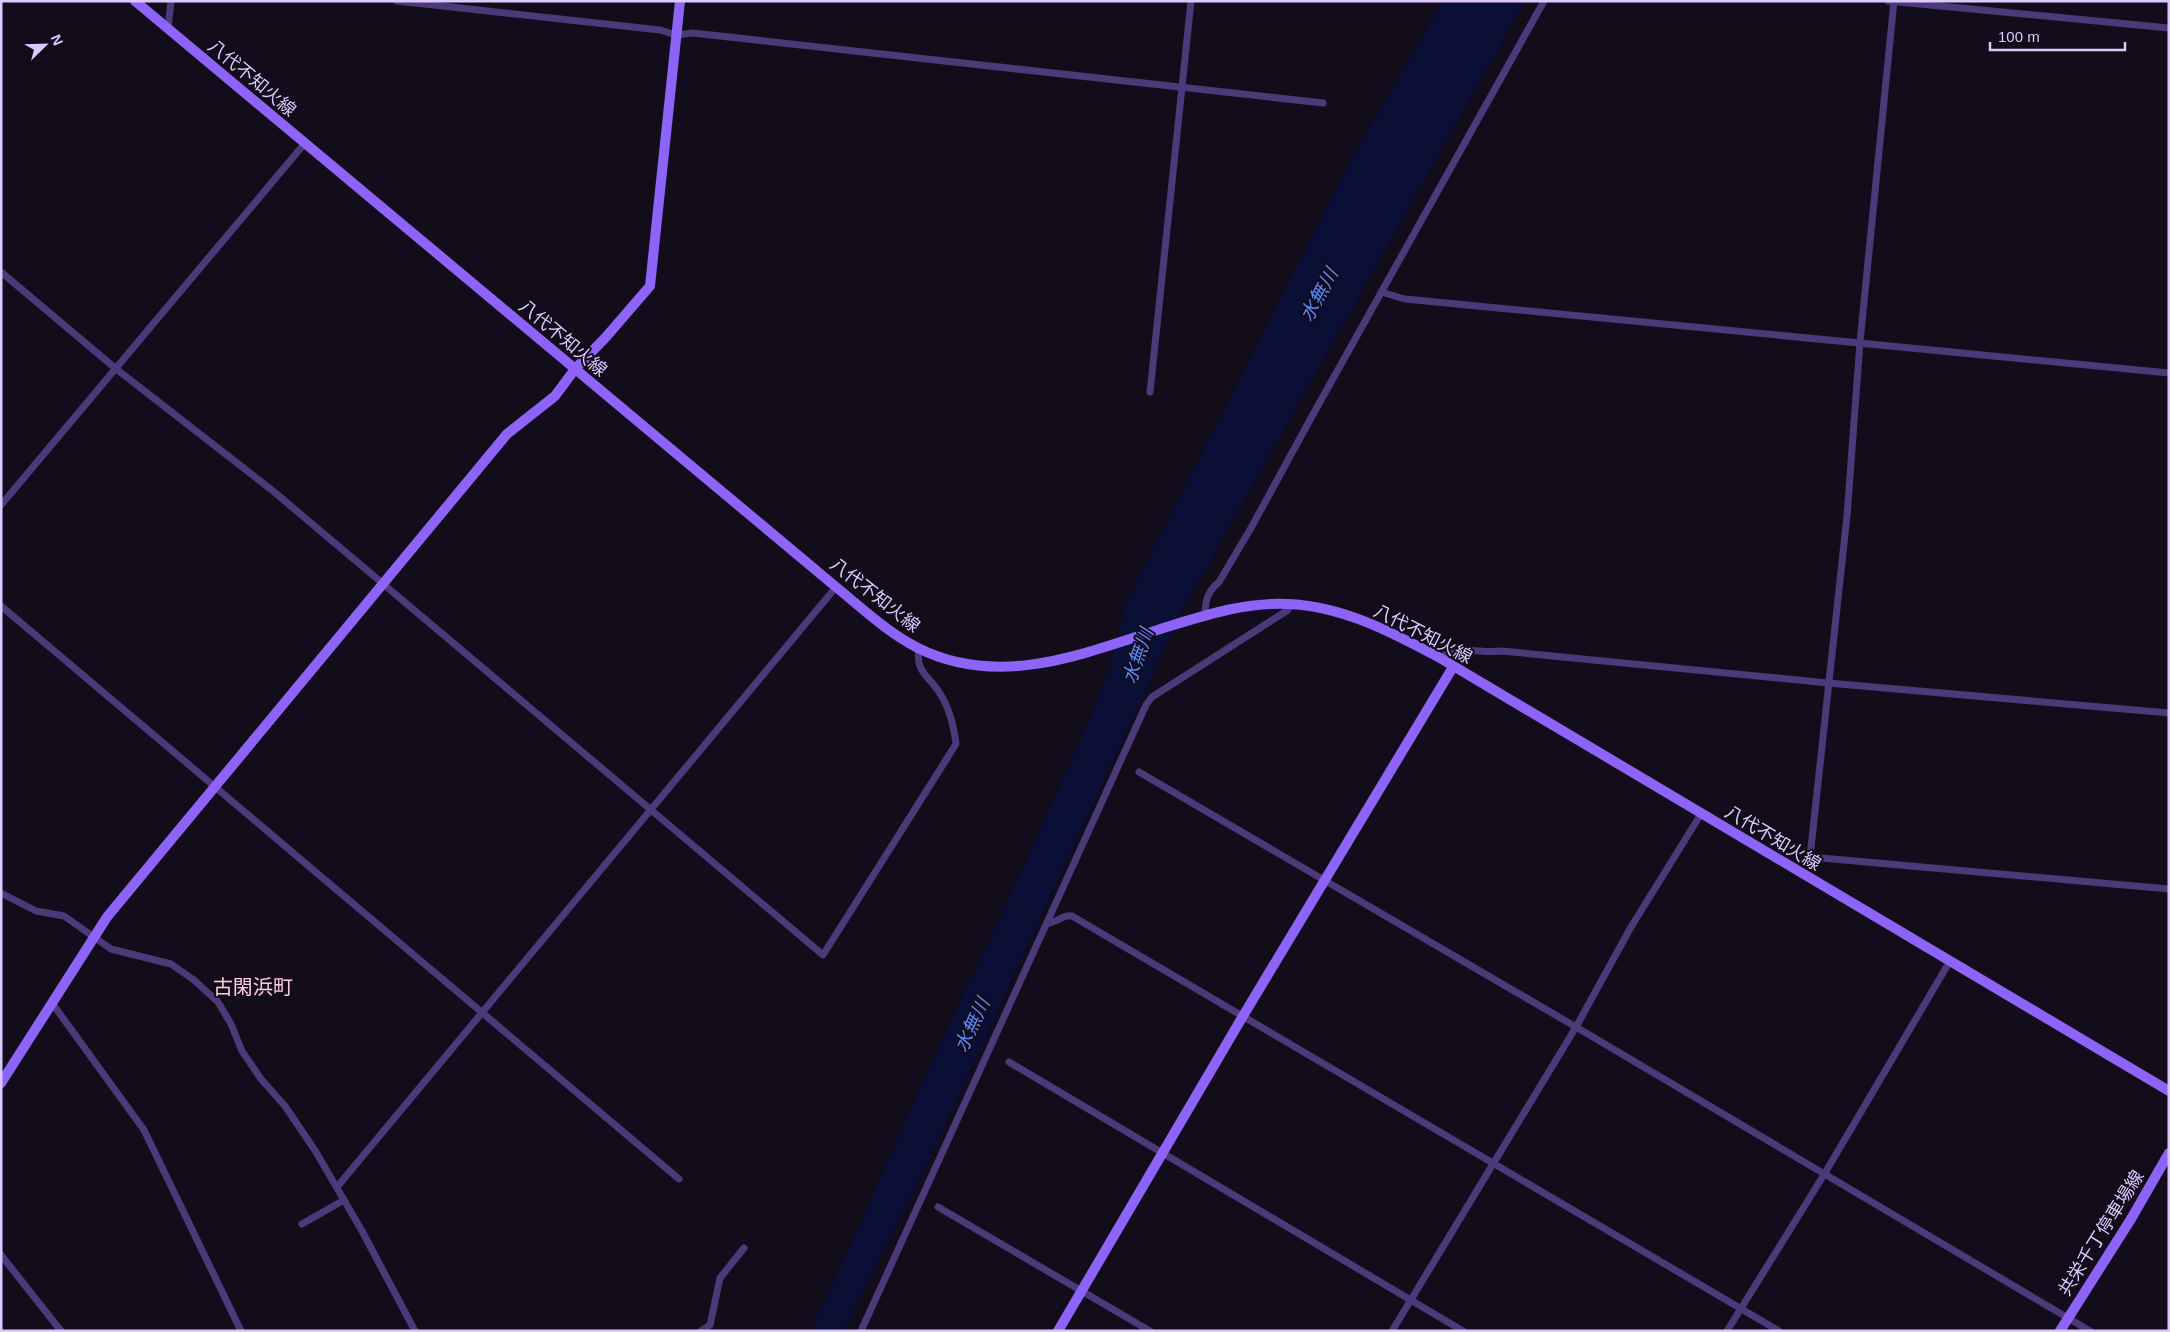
<svg xmlns="http://www.w3.org/2000/svg" width="2170" height="1332" font-family="Arial,'Noto Sans JP',sans-serif">
  <style>
    .water { fill: #0a0f36 }
    .lines { fill: none; stroke-linecap: round; stroke-linejoin: round }
    .street { stroke: #4c3979; stroke-width: 7 }
    .secondary { stroke: #8e64f8; stroke-width: 10 }
    .labels { text-anchor: middle; dominant-baseline: central; stroke-width: 4; stroke-linejoin: round; paint-order: stroke }
    .street-label { font-size: 18px; fill: #dcc8fd; stroke: #120c1b }
    .water-label { font-size: 19px; font-style: italic; fill: #5b87f8; stroke: #120c1b }
    .quarter-label { font-size: 20px; fill: #fdcadd; stroke: #120c1b }
  </style>
  <rect width="100%" height="100%" fill="#120c1b"/>
  <polygon class="water" points="1443,1 1525,1 1183,609 918,1184 843,1331 810,1331 846,1255 924,1079 1022,870 1097,702 1112,659 1127,600 1355,152"/>
  <g class="lines">
    <g class="street">
      <polyline points="397,1 660,30 676,35 693,33 1323,103"/>
      <polyline points="1888,1 2169,28"/>
      <polyline points="1894,1 1860,342 1847,516 1810,857 2169,889"/>
      <polyline points="168,28 171,1"/>
      <path d="M1,272L115,368L273,491L823,955L956,744C954,727 949,707 939,692C928,675 915,672 919,648"/>
      <polyline points="1381,292 1405,299 2169,373"/>
      <polyline points="1150,392 1191,1"/>
      <polyline points="1,505 305,143"/>
      <polyline points="1,606 679,1179"/>
      <path d="M1205,615C1205,600 1208,591 1219,582L1251,528L1311,418L1544,1"/>
      <path d="M1440,658C1458,644 1480,654 1502,651L1828,683L2169,713"/>
      <polyline points="1139,772 1576,1027 2090,1331"/>
      <polyline points="1,893 36,911 64,916 111,949 171,964 194,980 218,1002 231,1024 242,1051 261,1079 285,1106 316,1152 362,1231 415,1331"/>
      <path d="M1048,923C1057,923 1063,914 1072,916L1779,1331"/>
      <polyline points="52,1003 144,1130 241,1331"/>
      <polyline points="1009,1062 1463,1331"/>
      <polyline points="337,1187 836,587"/>
      <polyline points="938,1207 1150,1331"/>
      <polyline points="302,1224 344,1200"/>
      <polyline points="1,1255 61,1331"/>
      <polyline points="701,1331 710,1325 720,1278 744,1248"/>
      <polyline points="861,1331 1146,705 1152,697 1288,610 1289,604"/>
      <polyline points="1392,1331 1576,1027 1631,927 1701,814"/>
      <polyline points="1727,1331 1825,1173 1950,961"/>
    </g>
    <g class="secondary">
      <path d="M135,1L836,587C862,608 888,633 918,648C1002,690 1087,652 1170,626C1209,614 1247,602 1288,604C1343,606 1393,633 1440,658L2169,1091"/>
      <polyline points="1,1083 107,917 507,434 555,396 575,369 606,337 650,286 680,1"/>
      <polyline points="1058,1331 1243,1016 1453,667"/>
      <polyline points="2060,1331 2131,1219 2169,1153"/>
    </g>
  </g>
  <g class="labels">
    <g class="street-label">
      <text transform="translate(252 78) rotate(40)">八代不知火線</text>
      <text transform="translate(563 338) rotate(40)">八代不知火線</text>
      <text transform="translate(875 595) rotate(38)">八代不知火線</text>
      <text transform="translate(1423 634) rotate(27)">八代不知火線</text>
      <text transform="translate(1773 838) rotate(31)">八代不知火線</text>
      <text transform="translate(2101 1233) rotate(-58)">共栄千丁停車場線</text>
    </g>
    <g class="water-label">
      <text transform="translate(1319 295) rotate(-61)">水無川</text>
      <text transform="translate(1138 656) rotate(-71)">水無川</text>
      <text transform="translate(972 1025) rotate(-65)">水無川</text>
    </g>
    <g class="quarter-label">
      <text x="253" y="987">古閑浜町</text>
    </g>
  </g>
  <rect width="2170" height="1332" fill="none" stroke="#dcc8fd" stroke-width="5"/>
  <g transform="translate(45 45) rotate(67)" stroke="#120c1b" stroke-width="4" paint-order="stroke">
  <path d="M0-4L9 19L0 12L-9 19Z" fill="#dcc8fd"/>
  <text y="-8" font-size="14" font-weight="bold" text-anchor="middle" fill="#dcc8fd">N</text>
  </g>
  <path d="M1990 42v8h135v-8" fill="none" stroke="#dcc8fd" stroke-width="2.5"/>
  <text x="1998" y="42" font-size="15" fill="#dcc8fd" stroke="#120c1b" stroke-width="4" paint-order="stroke">100 m</text>
</svg>
